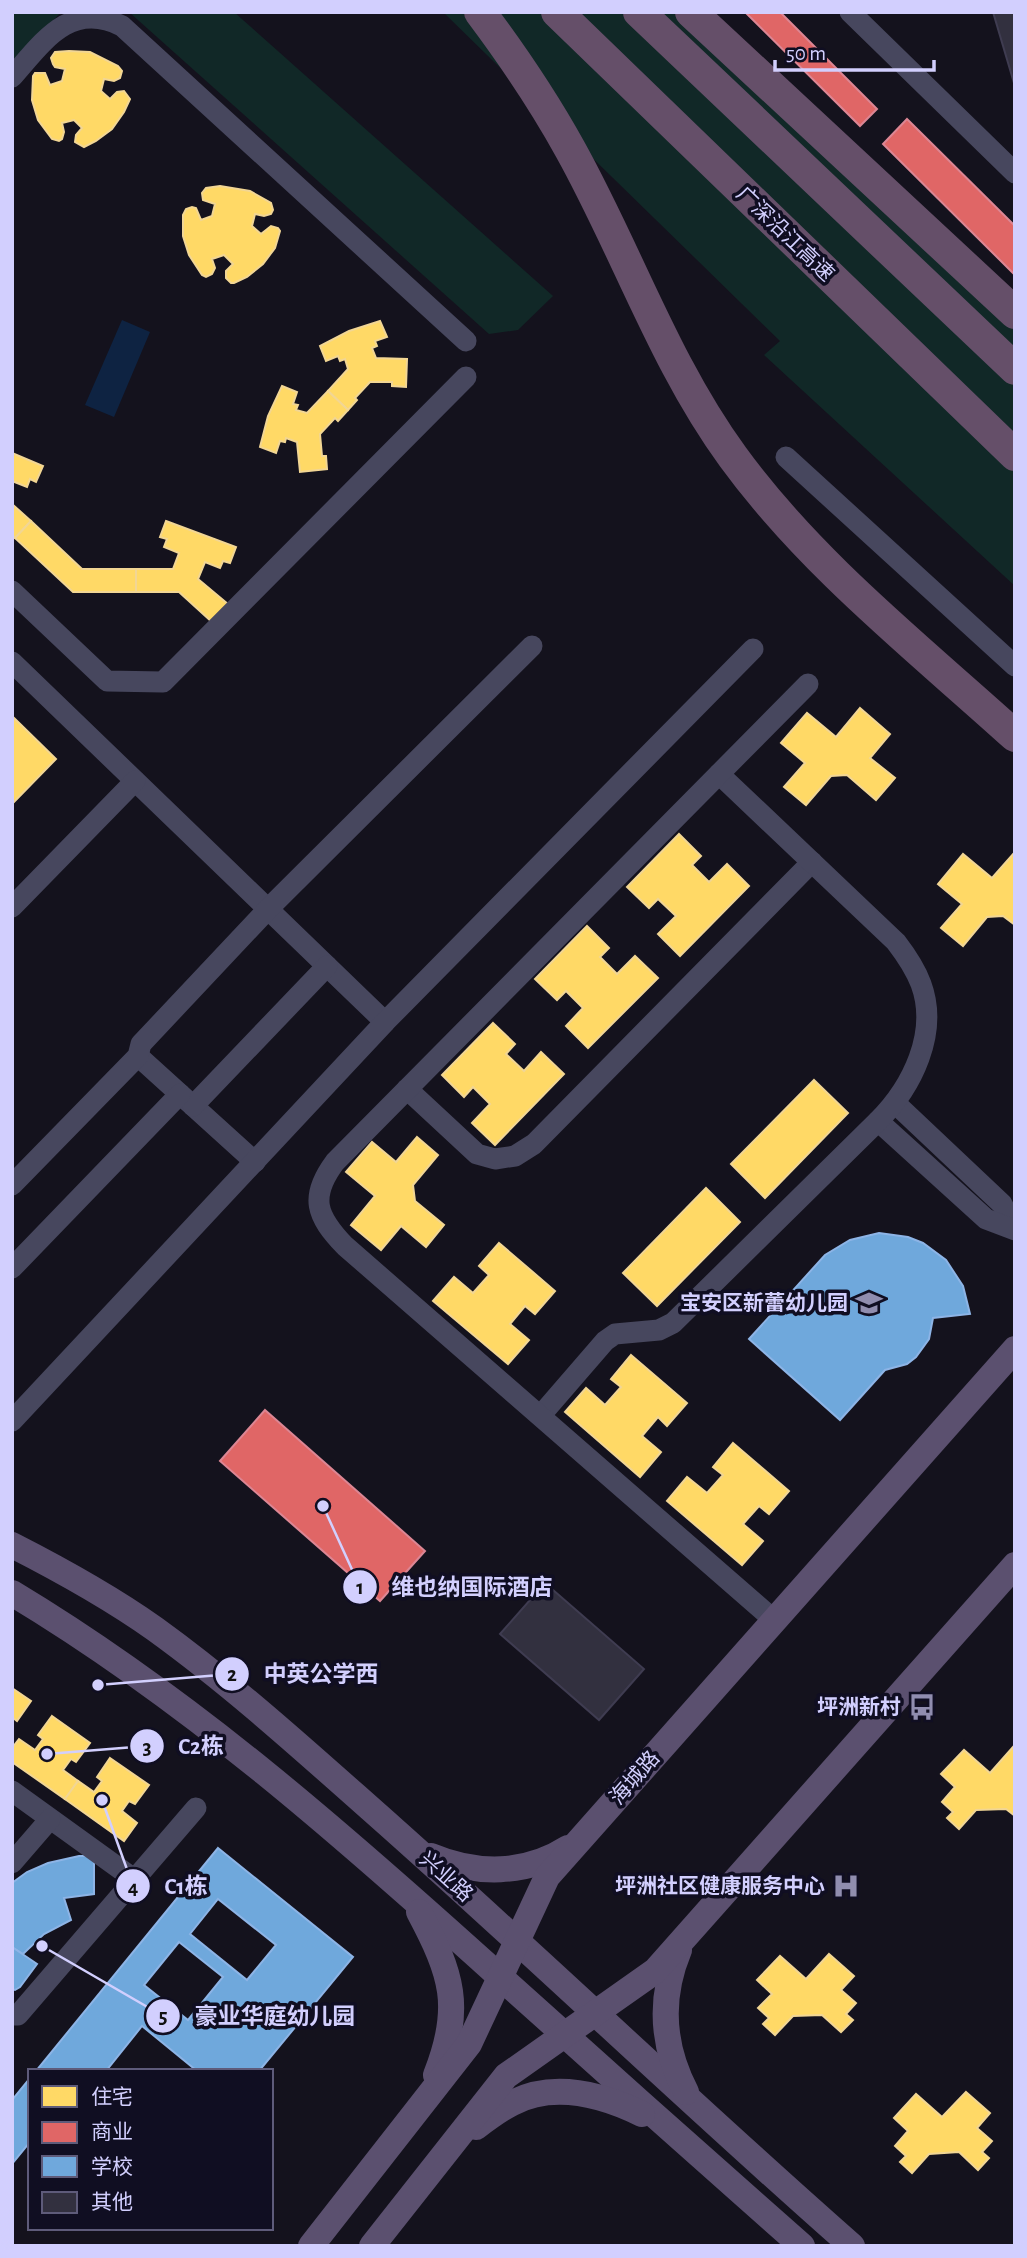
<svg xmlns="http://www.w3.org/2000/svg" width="1027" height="2258" font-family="'Alegreya Sans','Noto Sans SC',sans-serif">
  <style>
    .green { fill: #112827 }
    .water { fill: #0e2342 }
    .homes { fill: #ffd966; stroke: #f2d694; stroke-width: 2 }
    .shops { fill: #e06666; stroke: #dc8694; stroke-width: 2 }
    .schools { fill: #6fa8dc; stroke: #8db4e6; stroke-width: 2; fill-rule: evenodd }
    .building { fill: #32303f; stroke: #3f3c51; stroke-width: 2 }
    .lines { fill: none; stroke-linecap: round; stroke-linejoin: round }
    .minor { stroke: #47475e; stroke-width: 21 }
    .major { stroke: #5b506f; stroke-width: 26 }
    .highway { stroke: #654f69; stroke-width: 32 }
    .labels { text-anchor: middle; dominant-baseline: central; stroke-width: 7; stroke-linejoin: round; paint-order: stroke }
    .street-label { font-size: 21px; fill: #d2cffe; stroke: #100e22 }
    .poi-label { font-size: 21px; font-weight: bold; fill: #d2cffe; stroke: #100e22; text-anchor: end }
    .leader { fill: none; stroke: #d2cffe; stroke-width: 2.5 }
    .callout-dot { fill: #d2cffe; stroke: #100e22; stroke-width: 2.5 }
    .mark-label { font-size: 21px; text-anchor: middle; font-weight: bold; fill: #111 }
    .callout-label { font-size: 23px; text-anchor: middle; font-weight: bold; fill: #d2cffe; stroke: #100e22; stroke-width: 7; stroke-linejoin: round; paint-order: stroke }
  </style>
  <rect width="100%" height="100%" fill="#14121d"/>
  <g class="green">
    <polygon points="12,12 61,12 12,64"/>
    <polygon points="129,12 234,12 553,296 518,330 489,334"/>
    <polygon points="443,12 671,12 704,30 1015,324 1015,586 764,355 780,341"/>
  </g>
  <polygon class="water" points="122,320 150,332 114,417 85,405"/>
  <g class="homes">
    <polygon points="69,51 90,52 118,66 122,71 120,78 114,81 104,79 101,91 110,99 117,92 124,91 130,99 124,112 112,129 96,141 84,147 75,142 76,135 82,128 74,120 62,123 64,132 62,139 59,141 52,139 38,120 32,100 33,76 35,73 45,73 50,85 62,81 65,69 55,67 53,64 51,58 55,52"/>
    <polygon points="220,186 250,191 271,203 273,210 271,214 264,216 255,214 252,226 261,234 271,226 278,228 280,231 275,248 263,264 247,277 234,283 231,283 226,278 226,271 233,264 224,255 212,259 215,268 212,274 206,277 202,275 189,255 183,236 183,215 186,209 192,207 196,208 201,220 212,216 215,204 203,200 202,193 206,188"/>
    <polygon points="380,321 387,337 375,341 377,346 372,348 376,358 407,359 406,387 392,386 392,382 370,382 355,398 357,400 348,410 328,391 348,369 345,359 340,361 338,356 326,361 320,346 349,331"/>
    <polygon points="282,386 297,392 293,404 298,405 296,410 307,413 328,391 348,410 338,421 335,418 320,434 322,456 326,456 327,469 300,472 297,442 286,438 285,442 280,441 276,453 260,447 268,416"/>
    <polygon points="12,453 43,466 36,482 30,479 27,487 12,481"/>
    <polygon points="12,504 31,521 15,538 12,535"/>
    <polygon points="31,521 82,569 136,569 136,592 73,592 15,538"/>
    <polygon points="166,521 236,547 230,563 223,561 220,568 205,562 198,579 228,604 212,622 179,592 136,592 136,569 173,569 179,553 164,547 167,539 160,537"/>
    <polygon points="860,708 890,734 870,758 895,778 876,800 847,775 831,776 806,805 784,787 805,763 781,743 807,713 836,737"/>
    <polygon points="12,716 56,759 12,804"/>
    <polygon points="679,834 701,856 692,865 709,882 727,864 749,886 680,956 658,934 676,916 658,899 649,908 627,887"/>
    <polygon points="1015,852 1015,925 1003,916 987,917 963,946 941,928 962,904 938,884 963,854 992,878"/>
    <polygon points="587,926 609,948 600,957 617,974 635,956 658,978 588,1048 566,1026 583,1008 566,991 557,1000 535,979"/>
    <polygon points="493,1023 515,1044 506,1054 524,1071 541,1052 564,1074 495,1145 472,1123 490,1104 473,1087 464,1097 442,1075"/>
    <polygon points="814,1080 848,1113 765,1198 731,1164"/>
    <polygon points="417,1137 438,1155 413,1185 415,1201 444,1225 426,1247 401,1226 381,1250 351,1225 375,1196 346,1172 372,1142 396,1162"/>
    <polygon points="706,1188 740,1222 657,1306 623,1273"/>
    <polygon points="499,1243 555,1291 535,1314 525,1306 510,1324 529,1340 508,1364 433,1301 454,1277 473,1293 489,1275 479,1266"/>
    <polygon points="631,1355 687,1403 667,1426 658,1417 642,1436 661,1452 640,1477 565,1412 586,1388 605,1405 621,1387 611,1379"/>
    <polygon points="733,1443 789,1491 769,1514 759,1506 743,1524 763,1541 742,1565 667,1501 687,1477 707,1493 723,1475 713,1467"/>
    <polygon points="12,1688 31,1701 17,1721 12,1717"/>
    <polygon points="52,1716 90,1743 76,1762 71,1759 63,1770 78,1781 65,1799 12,1762 12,1748 19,1739 35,1750 43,1739 38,1735"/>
    <polygon points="1013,1747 1015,1749 1015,1816 1006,1809 976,1810 959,1829 947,1818 953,1812 942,1802 955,1787 941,1774 964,1750 990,1773"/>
    <polygon points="110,1758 149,1785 135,1804 129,1801 122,1811 137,1823 124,1841 65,1799 78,1781 94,1792 102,1781 97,1777"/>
    <polygon points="829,1954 854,1976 841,1990 856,2003 846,2014 853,2020 841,2032 822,2015 793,2016 775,2035 763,2024 769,2018 758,2008 772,1994 757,1980 780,1956 806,1979"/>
    <polygon points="966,2092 990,2113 977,2128 992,2141 982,2152 989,2158 978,2170 959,2152 929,2154 912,2173 900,2162 906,2156 895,2146 908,2131 894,2118 916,2094 942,2117"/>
  </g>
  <g class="shops">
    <polygon points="745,12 780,12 877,109 860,126"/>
    <polygon points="907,119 1015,226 1015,275 883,144"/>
    <polygon points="265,1410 425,1551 380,1601 220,1461"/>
  </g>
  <g class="schools">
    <polygon points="879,1233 908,1237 923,1243 946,1260 963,1286 970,1314 933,1318 929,1339 916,1357 907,1364 885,1370 840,1420 749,1339 825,1255 850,1240"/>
    <path d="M218,1848L353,1957L259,2071H197L142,2026L106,2071H36ZM218,1899L276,1945L247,1980L190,1934ZM179,1942L223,1977L188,2020L144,1985Z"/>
    <polygon points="79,1856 94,1856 94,1894 64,1898 71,1920 44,1934 23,1954 12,1947 12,1883 27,1872 48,1863"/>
    <polygon points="12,1947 37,1964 20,1987 15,1990 12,1989"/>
    <polygon points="30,2078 30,2142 12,2164 12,2100"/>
  </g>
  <g class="building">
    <polygon points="993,12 1015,12 1015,83 1014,83"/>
    <polygon points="545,1583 644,1669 599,1720 500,1634"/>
  </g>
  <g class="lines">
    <g class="minor">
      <polyline points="850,12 1015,173"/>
      <path d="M12,77C43,42 70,0 122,26L466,341"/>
      <polyline points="786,457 1015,666"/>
      <polyline points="12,591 107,681 163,682 466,377"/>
      <polyline points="12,662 385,1022"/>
      <polyline points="12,907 135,781"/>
      <polyline points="138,1056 255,1162"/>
      <polyline points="407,1089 477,1154 495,1159 515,1156 534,1144 812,862"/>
      <polyline points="895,1103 1002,1204 1015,1229"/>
      <polyline points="193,1106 327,966"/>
      <polyline points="878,1121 986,1219 1015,1230"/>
      <polyline points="12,1185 138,1056 141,1044 268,909 532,646"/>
      <polyline points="12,1268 180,1094"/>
      <path d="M541,1415L605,1341L615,1334L659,1330L673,1323L878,1121C912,1087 939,1033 921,984C915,968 906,955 896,942L719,774"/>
      <polyline points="12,1421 385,1022 753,649"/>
      <path d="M774,1620L345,1246C316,1216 309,1197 335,1162L808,684"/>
      <polyline points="12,1791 134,1879"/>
      <polyline points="12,1863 50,1819"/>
      <polyline points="12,2015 18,2015 196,1808"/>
    </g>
    <g class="major">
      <path d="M12,1545C61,1570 110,1597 155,1629C238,1689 314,1759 391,1827C546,1965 696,2109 852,2246"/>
      <path d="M12,1593C190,1700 345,1837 498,1975C599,2066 700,2156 802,2246"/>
      <path d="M431,1856C476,1875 526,1875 568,1848"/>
      <path d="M419,1912C452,1974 463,2007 436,2075"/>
      <path d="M679,1950C659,1998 662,2046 686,2092"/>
      <path d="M476,2127C488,2118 500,2109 512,2103C554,2081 603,2095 642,2114"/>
      <polyline points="311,2246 469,2044 547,1877 1015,1349"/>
      <polyline points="372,2246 506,2076 655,1971 1015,1565"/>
    </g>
    <g class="highway">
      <path d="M480,12C513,56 544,102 570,149C627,251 664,363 733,457C811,564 918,648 1015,736"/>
      <polyline points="557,12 1015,455"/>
      <polyline points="639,12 1015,369"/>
      <polyline points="691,12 1015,313"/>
    </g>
  </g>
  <defs>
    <symbol id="school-bare" viewBox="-9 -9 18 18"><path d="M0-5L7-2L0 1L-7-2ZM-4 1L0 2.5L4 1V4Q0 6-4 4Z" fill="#908daf" stroke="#100e22" stroke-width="2.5" paint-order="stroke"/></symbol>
    <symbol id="bus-bare" viewBox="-9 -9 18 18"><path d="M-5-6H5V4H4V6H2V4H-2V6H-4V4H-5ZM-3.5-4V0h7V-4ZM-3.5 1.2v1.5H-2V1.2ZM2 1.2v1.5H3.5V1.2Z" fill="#908daf" stroke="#100e22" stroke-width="2.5" paint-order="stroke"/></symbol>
    <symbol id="hospital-bare" viewBox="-9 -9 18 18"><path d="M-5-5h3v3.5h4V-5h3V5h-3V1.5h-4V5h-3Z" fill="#908daf" stroke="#100e22" stroke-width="2.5" paint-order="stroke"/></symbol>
  </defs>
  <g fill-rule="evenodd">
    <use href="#school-bare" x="850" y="1284" width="38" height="38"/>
    <use href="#bus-bare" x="903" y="1688" width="38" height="38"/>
    <use href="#hospital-bare" x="827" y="1867" width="38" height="38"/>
  </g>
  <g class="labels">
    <g class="street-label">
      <text transform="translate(785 234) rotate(44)">广深沿江高速</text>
      <text transform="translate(635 1778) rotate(-49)">海城路</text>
      <text transform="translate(446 1877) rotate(42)">兴业路</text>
    </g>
    <g class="poi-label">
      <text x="848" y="1303">宝安区新蕾幼儿园</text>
      <text x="901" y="1707">坪洲新村</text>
      <text x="825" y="1886">坪洲社区健康服务中心</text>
    </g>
  </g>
  <path class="leader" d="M323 1506L360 1587M98 1685L232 1674M47 1754L147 1746M102 1800L133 1886M42 1946L163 2016"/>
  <g class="callout-dot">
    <circle cx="323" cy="1506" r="7"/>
    <circle cx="98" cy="1685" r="7"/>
    <circle cx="47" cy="1754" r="7"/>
    <circle cx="102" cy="1800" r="7"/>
    <circle cx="42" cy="1946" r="7"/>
    <circle cx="360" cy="1587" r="18"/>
    <circle cx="232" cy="1674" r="18"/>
    <circle cx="147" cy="1746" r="18"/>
    <circle cx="133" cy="1886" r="18"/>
    <circle cx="163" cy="2016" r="18"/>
  </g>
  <g class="mark-label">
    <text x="360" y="1594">1</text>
    <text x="232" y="1681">2</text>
    <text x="147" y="1754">3</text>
    <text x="133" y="1894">4</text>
    <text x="163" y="2023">5</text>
  </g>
  <g class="callout-label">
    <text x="472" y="1595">维也纳国际酒店</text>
    <text x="321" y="1682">中英公学西</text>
    <text x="201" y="1754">C2栋</text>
    <text x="186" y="1894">C1栋</text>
    <text x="275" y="2024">豪业华庭幼儿园</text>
  </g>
  <rect width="1027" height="2258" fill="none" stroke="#d2cffe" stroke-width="28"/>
  <rect x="28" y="2069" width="245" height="161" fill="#100e22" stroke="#5e5b7a" stroke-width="2"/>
  <rect x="42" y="2086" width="35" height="21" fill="#ffd966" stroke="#5e5b7a" stroke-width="2"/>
  <text x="91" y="2104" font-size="21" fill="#d2cffe">住宅</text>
  <rect x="42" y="2122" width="35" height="21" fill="#e06666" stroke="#5e5b7a" stroke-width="2"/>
  <text x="91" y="2139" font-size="21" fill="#d2cffe">商业</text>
  <rect x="42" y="2156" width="35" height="21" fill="#6fa8dc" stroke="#5e5b7a" stroke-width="2"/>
  <text x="91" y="2174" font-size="21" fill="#d2cffe">学校</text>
  <rect x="42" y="2192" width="35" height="21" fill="#32303f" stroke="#5e5b7a" stroke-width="2"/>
  <text x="91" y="2209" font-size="21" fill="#d2cffe">其他</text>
  <path d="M775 60v10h159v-10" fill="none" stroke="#d2cffe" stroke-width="3.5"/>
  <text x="786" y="60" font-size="21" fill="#d2cffe" stroke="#100e22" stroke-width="5" paint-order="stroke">50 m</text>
</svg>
